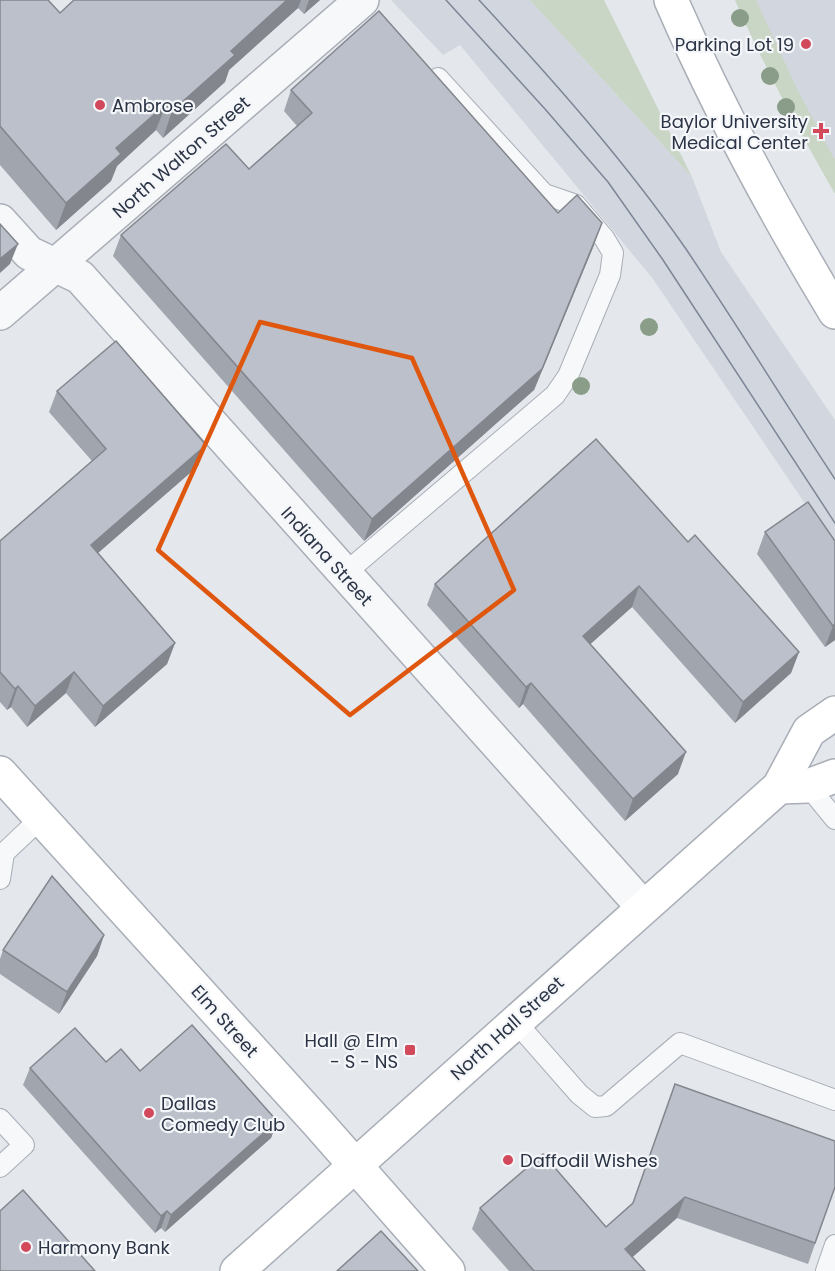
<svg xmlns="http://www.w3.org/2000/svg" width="835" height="1271" font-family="Poppins,sans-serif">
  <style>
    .built { fill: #d2d6de }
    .green { fill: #c9d6c5 }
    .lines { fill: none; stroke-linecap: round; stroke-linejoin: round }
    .lane-casing { stroke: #a9aeb7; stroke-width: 22 }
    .street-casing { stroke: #a9aeb7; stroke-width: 36 }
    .secondary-casing { stroke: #a9aeb7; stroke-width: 36 }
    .lane { stroke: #f7f8fa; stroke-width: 20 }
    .street { stroke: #f7f8fa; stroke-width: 33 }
    .secondary { stroke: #fff; stroke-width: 33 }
    .tram { stroke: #7d8696; stroke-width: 1.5 }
    .tree { fill: #899d89 }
    .wall { fill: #a1a5ae }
    .shaded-wall { fill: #83868d }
    .building { fill: #bbc0ca; stroke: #83868d; stroke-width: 1.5 }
    .marked { fill: none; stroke: #df570f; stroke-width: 4.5; stroke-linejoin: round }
    .poi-dot { fill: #d1495b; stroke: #f4f6f9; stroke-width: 2 }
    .labels { text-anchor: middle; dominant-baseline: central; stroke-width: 4.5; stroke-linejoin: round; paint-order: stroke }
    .poi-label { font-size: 18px; fill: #2b3445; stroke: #f4f6f9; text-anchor: start }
    .street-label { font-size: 18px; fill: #2b3445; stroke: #f4f6f9 }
  </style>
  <rect width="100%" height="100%" fill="#e4e7ec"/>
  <g class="built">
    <polygon points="391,0 530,0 692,177 721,252 835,420 835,548 653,279 460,45 443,55"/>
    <polygon points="739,0 835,0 835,175"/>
  </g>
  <g class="green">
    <polygon points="530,0 604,0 692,177"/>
    <path d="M735,0H756L796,87L835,160V194C799,131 764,67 735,0Z"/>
  </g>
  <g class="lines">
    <defs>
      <g id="lane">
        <polyline points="344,574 555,395 568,376 610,275 613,253 604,238 576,205 544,194 438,78"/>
        <polyline points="808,786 835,819"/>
        <polyline points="0,879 4,853 41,818"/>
        <polyline points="515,1021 579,1094 595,1107 606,1106 680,1043 835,1100"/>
        <polyline points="0,1119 24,1145 0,1167"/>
        <polyline points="826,1271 835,1245"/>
      </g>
      <g id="street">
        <polyline points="0,221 29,253 80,277 643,907"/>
        <polyline points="0,313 362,0"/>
      </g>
      <g id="secondary">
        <path d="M671,0C718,108 774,211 835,312"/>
        <polyline points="0,773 317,1122 448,1271"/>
        <polyline points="779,787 808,786 835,776"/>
        <polyline points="237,1271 779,787 809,731 835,713"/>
      </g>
    </defs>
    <use href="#lane" class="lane-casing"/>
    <use href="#street" class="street-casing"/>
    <use href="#secondary" class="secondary-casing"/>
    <use href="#lane" class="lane"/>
    <use href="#street" class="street"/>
    <use href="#secondary" class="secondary"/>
    <g class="tram">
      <polyline points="446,0 545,109 608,182 663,260 835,523"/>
      <path d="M479,0C552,79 624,160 686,249C737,325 785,403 835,479"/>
    </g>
  </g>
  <g class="tree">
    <circle cx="740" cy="18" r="9"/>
    <circle cx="770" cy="76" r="9"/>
    <circle cx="786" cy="107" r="9"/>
    <circle cx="649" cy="327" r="9"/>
    <circle cx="581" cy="386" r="9"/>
  </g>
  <g class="wall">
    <polygon points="0,0 60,13 74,0 320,0 304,14 298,8 229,70 225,82 163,138 156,130 117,166 111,181 56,230 0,165"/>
    <polygon points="291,90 558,213 594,245 534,390 364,541 113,256 121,235 249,169 297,126 284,111"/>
    <polygon points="57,391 206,445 198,466 98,553 175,643 167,664 95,727 66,693 27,727 11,707 7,710 0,702 0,541 92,461 49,412"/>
    <polygon points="765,532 835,541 835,640 825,647 757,554"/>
    <polygon points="688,542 799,652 791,673 735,723 632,607 590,644 678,774 625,821 523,704 519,708 427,605 435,584"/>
    <polygon points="104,935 97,956 59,1014 0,974 0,959 3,950"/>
    <polygon points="106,1062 140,1071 277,1121 271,1138 165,1232 161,1228 155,1233 23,1085 30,1068"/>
    <polygon points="675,1084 835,1187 808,1264 677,1218 632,1257 645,1271 509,1271 472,1229 480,1208 606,1227 633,1204"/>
  </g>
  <g class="shaded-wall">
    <polygon points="287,0 301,0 298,8 229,70 225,82 163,138 172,111 231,51"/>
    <polygon points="309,0 320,0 304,14"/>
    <polygon points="166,104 156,130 117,166 111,181 56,230 66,203 116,148"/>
    <polygon points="602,223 594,245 534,390 364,541 372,519"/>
    <polygon points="18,244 10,264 0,273 0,259"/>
    <polygon points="206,445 198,466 83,566 91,545"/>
    <polygon points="639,586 632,607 576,657 583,636"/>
    <polygon points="835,624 835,640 825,647 833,626"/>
    <polygon points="175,643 167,664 95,727 103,706"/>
    <polygon points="799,652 791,673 735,723 743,702"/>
    <polygon points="74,672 66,693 27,727 35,706"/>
    <polygon points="531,683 523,704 519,708 526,687"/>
    <polygon points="18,686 11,707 7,710 15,689"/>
    <polygon points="686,752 678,774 625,821 633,799"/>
    <polygon points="104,935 97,956 59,1014 67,992"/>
    <polygon points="277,1121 271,1138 165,1232 171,1215"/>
    <polygon points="685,1197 677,1218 618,1270 625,1249"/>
    <polygon points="167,1211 161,1228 155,1233 161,1216"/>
  </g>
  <g class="building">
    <polygon points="0,0 48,0 60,13 74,0 287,0 231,51 235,55 172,111 166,104 116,148 121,154 66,203 0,126"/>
    <polygon points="379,11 558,213 577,195 602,223 542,369 372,519 121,235 226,144 249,169 312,113 291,90"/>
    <polygon points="0,224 18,244 0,259"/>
    <polygon points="116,341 206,445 91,545 175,643 103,706 74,672 35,706 18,686 15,689 0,672 0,541 106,449 57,391"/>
    <polygon points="596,439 688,542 695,535 799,652 743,702 639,586 583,636 686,752 633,799 531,683 526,687 435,584"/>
    <polygon points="808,502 835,541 835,624 833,626 765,532"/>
    <polygon points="52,876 104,935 67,992 3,950"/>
    <polygon points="192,1025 277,1121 171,1215 167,1211 161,1216 30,1068 75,1028 106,1062 121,1049 140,1071"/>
    <polygon points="675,1084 835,1141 835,1187 815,1243 685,1197 625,1249 645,1271 534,1271 480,1208 543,1154 606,1227 633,1203"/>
    <polygon points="23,1190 95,1271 0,1271 0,1211"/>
    <polygon points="381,1231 418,1271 337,1271"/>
  </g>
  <path class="marked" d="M260,322L412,358L514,590L350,715L158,550Z"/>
  <g class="poi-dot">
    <circle cx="806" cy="44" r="6"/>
    <circle cx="100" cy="105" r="6"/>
    <path d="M818 122h6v6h6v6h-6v6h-6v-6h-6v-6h6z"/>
    <rect x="404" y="1044" width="12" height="12" rx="3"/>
    <circle cx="149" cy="1113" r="6"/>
    <circle cx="508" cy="1160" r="6"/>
    <circle cx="26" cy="1247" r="6"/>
  </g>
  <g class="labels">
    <g class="poi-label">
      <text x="794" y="44" text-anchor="end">Parking Lot 19</text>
      <text x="112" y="105">Ambrose</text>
      <text x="808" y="121" text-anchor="end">Baylor University<tspan x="808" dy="21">Medical Center</tspan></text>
      <text x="398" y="1040" text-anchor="end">Hall @ Elm<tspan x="398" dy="21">- S - NS</tspan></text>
      <text x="161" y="1103">Dallas<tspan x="161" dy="21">Comedy Club</tspan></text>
      <text x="520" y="1160">Daffodil Wishes</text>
      <text x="38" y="1247">Harmony Bank</text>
    </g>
    <g class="street-label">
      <text transform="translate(181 157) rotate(-41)">North Walton Street</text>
      <text transform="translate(327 556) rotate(48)">Indiana Street</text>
      <text transform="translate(225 1021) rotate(48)">Elm Street</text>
      <text transform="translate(507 1028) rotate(-42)">North Hall Street</text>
    </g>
  </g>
</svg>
